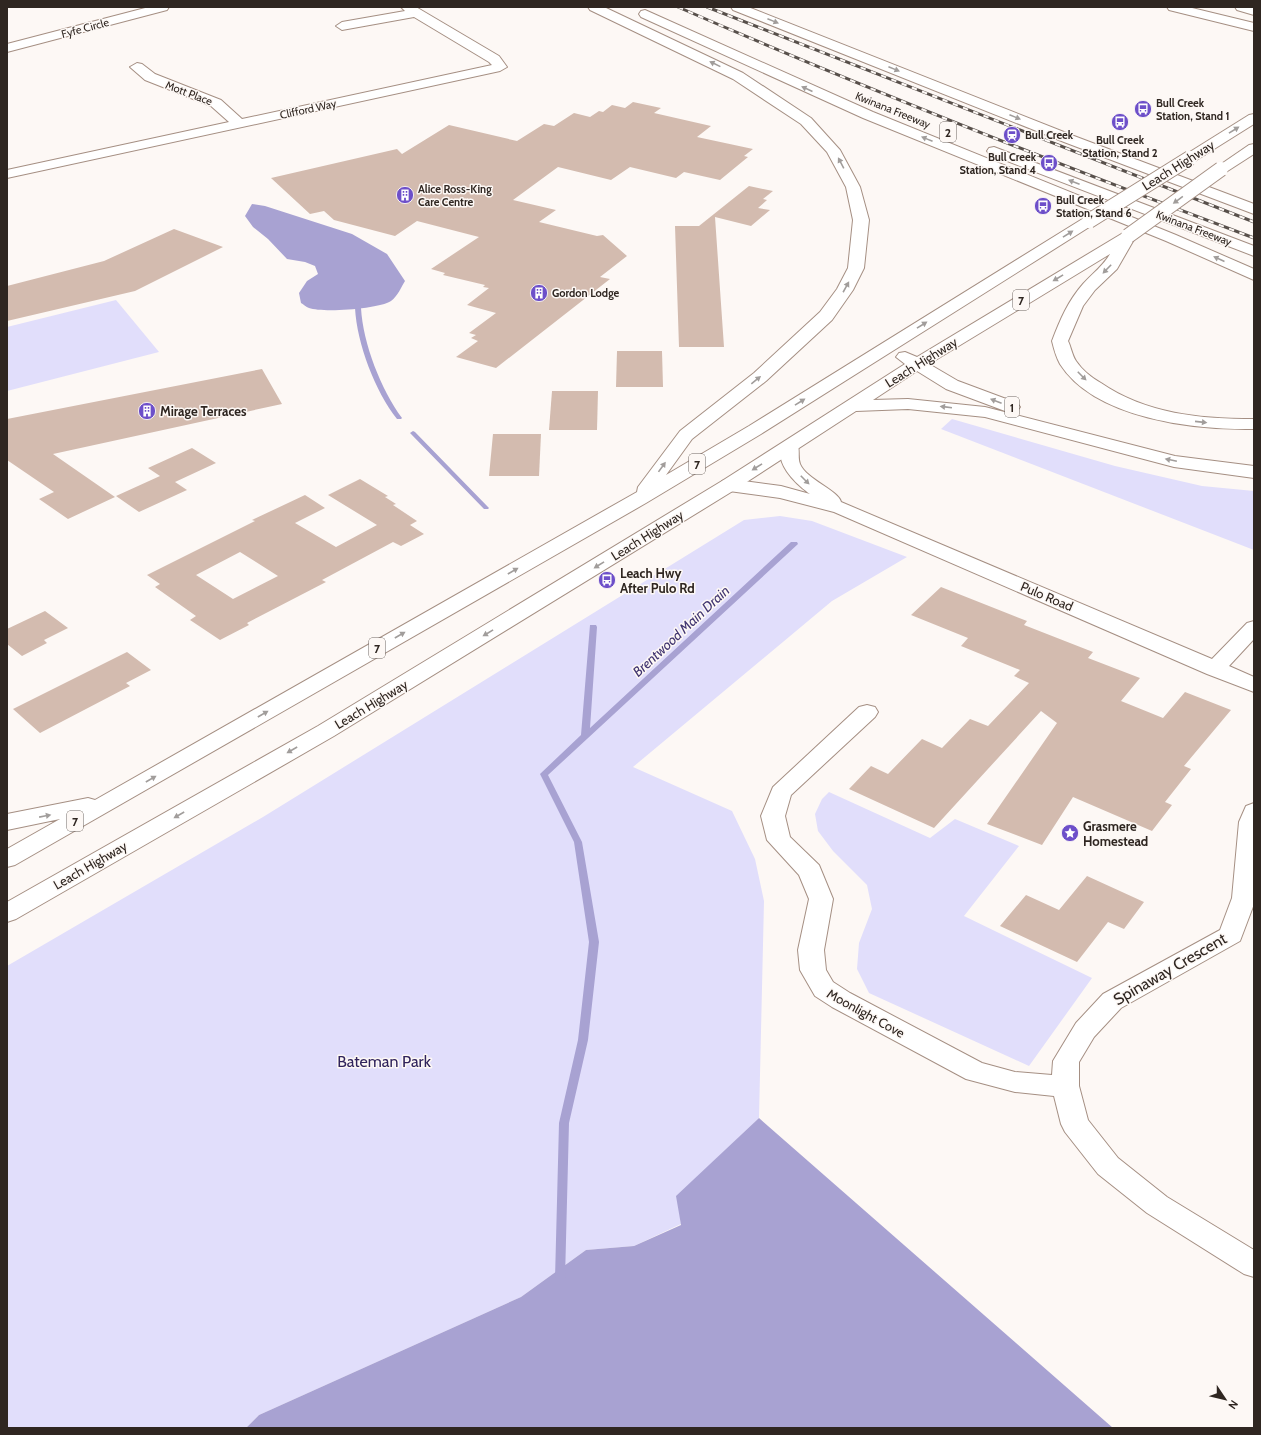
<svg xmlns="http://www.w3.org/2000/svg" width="1261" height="1435" font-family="Cabin,sans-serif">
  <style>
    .green { fill: #e1defb }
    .water { fill: #a8a2d2 }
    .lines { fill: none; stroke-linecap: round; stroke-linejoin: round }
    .stream { fill: #a8a2d2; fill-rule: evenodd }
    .building { fill: #d3bbaf; fill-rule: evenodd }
    .minor-casing { stroke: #a58f83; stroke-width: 2 }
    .highway-casing { stroke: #a58f83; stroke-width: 2 }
    .minor { fill: #fff; fill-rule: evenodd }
    .highway { fill: #fff; fill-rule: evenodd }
    .rail-casing { stroke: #58504b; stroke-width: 3 }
    .rail { stroke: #fdf8f5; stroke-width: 2; stroke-dasharray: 5.5; stroke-linecap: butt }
    .highway-bridge-casing { stroke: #a58f83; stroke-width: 16; stroke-linecap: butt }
    .highway-bridge { stroke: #fff; stroke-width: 14 }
    .oneway { fill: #a19d9b }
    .labels { text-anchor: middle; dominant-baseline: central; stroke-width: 3; stroke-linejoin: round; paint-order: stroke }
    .far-street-label { font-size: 11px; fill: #2f2621; stroke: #fdf8f5 }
    .far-poi-label { font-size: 11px; font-weight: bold; fill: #2f2621; stroke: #fdf8f5; text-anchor: start }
    .shield { fill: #fdf8f5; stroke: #6d6561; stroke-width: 1 }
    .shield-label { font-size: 12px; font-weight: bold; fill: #2f2621 }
    .street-label { font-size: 13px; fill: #2f2621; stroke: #fdf8f5 }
    .poi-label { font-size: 13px; font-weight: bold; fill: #2f2621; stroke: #fdf8f5; text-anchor: start }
    .water-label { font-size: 14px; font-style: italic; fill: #413570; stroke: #fdf8f5 }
    .near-street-label { font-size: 16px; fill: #2f2621; stroke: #fdf8f5 }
    .near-park-label { font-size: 16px; fill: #30235c; stroke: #fdf8f5 }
  </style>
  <rect width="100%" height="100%" fill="#fdf8f5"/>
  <g class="green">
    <polygon points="116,300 159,352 7,391 7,327"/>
    <polygon points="952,419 1115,466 1202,486 1254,491 1254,550 941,429"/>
    <polygon points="780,516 812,521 907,557 832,601 633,767 732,811 755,859 764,901 759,1118 677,1196 681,1224 634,1246 586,1250 521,1297 259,1415 246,1428 7,1428 7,966 263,817 744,520"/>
    <polygon points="829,792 930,838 955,819 1019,846 964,916 1092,978 1029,1066 869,993 857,969 859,943 872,909 867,885 833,851 818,831 815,814 822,799"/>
  </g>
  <g class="water">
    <path d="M252,204L265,206L352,234L387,254L405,281C401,287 398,296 391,301C379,309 323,313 309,308C306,307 303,304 301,303L299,293L307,281L318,274L315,266L305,262L287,259L268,239L253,227L245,216Z"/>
    <polygon points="759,1118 1113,1428 246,1428 259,1415 521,1297 586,1250 634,1246 681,1225 676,1196"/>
  </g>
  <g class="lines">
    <g class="stream">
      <path d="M358,306L361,308C363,344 381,389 402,418L401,419H397C375,391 357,344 355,308Z"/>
      <polygon points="413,431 415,432 488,507 489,508 488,509 484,509 411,434 410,433"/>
      <polygon points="791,542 797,542 798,544 548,775 582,842 599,942 588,1040 569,1123 565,1279 564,1282 560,1284 556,1282 555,1279 559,1123 578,1040 589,942 574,842 540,774 581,735 590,625 596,625 597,627 590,728"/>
    </g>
  </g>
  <g class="building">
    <polygon points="633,102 661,108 654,113 711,126 697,137 753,149 744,156 748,157 720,180 684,172 676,178 630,167 611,180 558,167 513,200 556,210 539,222 597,236 603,235 627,256 600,277 610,279 496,368 456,357 478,341 471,338 476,335 469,333 496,313 467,305 489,288 483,287 485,285 443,275 445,273 431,269 479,237 417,221 395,236 334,220 324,211 310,214 271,178 397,149 402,154 449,125 517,141 544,124 554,126 574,113 590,117 599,111 603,112 612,105 625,108"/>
    <polygon points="749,186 773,191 763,199 767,200 758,208 770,210 751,226 715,217 724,347 679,347 675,226 699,226"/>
    <polygon points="174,229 223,247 135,291 7,321 7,286 104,261"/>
    <polygon points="617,351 662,351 663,387 616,387"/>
    <polygon points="262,369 282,404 53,454 115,497 68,519 39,499 54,492 7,460 7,419"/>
    <polygon points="552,391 598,391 597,430 549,430"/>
    <polygon points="493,434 541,434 539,476 489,476"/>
    <polygon points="192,448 216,463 175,482 187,490 139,512 116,496 160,476 148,468"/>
    <path d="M360,479L388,496L385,497L396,504L393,505L417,521L410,525L424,534L401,546L393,542L322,580L326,582L247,623L249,625L220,640L190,620L196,616L155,587L160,584L147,575L255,521L252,520L305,495L325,508L295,523L336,547L377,525L328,495ZM240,552L278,576L233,599L196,575Z"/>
    <polygon points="941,587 1027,621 1024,625 1093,652 1088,658 1140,678 1121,701 1163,718 1185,692 1231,710 1184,766 1191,769 1165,802 1172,805 1152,831 1073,797 1042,845 987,824 1057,723 1041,711 934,828 849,789 871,766 888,774 922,739 942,748 970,719 988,726 1029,683 1014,676 1020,670 961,646 968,638 911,615"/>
    <polygon points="45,611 68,628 44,640 47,643 22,656 7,644 7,629"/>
    <polygon points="127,652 151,670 126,683 130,686 40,733 13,709"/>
    <polygon points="1087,876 1144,902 1124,929 1108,922 1077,962 1000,926 1026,895 1059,910"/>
  </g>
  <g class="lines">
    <defs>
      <g id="minor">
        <polygon points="149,7 169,7 167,10 7,52 7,44"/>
        <polygon points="401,7 416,7 499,56 507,67 500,71 7,178 7,170 229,122 211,106 145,80 130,67 137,63 142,64 155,74 221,100 242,119 492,65 489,62 414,17 342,30 336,26 342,22 405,11"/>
        <path d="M790,441L796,442C801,449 797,456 800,464C806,479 839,491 841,502L1212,659L1247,623L1254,621V639L1229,666L1254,677V692L1207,674L834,512L780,498L729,491L722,489L720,485L722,481L729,479L781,486L810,494C796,484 771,461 784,442Z"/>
        <polygon points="867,705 875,707 878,712 875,717 791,795 785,816 790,837 819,865 833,899 824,950 826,970 833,982 850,993 982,1063 1015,1072 1052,1075 1053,1061 1076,1023 1103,994 1220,930 1232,898 1239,822 1246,806 1254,803 1254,904 1240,941 1121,1008 1094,1037 1079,1062 1079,1086 1088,1120 1118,1158 1167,1197 1254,1250 1254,1277 1244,1274 1147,1213 1098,1174 1065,1132 1061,1124 1054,1096 1015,1092 966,1079 832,1007 815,996 800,970 798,950 809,899 799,875 767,840 761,816 773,787 859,707"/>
      </g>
      <g id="highway">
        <polygon points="588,7 604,7 743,73 811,118 840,150 860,187 869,220 864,268 853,290 832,320 766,381 692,439 666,475 749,426 1084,218 1094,218 1097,221 1094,224 761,434 646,503 15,865 7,867 7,849 60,819 7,830 7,814 88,798 95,800 637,492 638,487 680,431 754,373 820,312 837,289 848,268 853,220 846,187 827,152 801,124 733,79 590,10"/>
        <polygon points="731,7 748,7 1074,136 1254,204 1254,214 1064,142 733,10"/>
        <polygon points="1167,7 1188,7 1254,23 1254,31 1169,10"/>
        <polygon points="1235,7 1254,7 1254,15 1237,10"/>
        <polygon points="645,10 873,112 1176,235 1254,269 1254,280 1166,241 863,118 641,17 639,14 641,11"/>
        <polygon points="1254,114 1254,124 1195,161 1185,161 1183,158 1185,155 1249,115"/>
        <polygon points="1254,144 1254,154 1226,172 1216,172 1214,169 1249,145"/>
        <polygon points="994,147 1254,246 1254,256 989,154 987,151 989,148"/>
        <path d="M1128,231L1133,233L1136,236L1117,269L1095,290L1083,306L1068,341C1071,347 1072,355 1076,361C1082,370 1092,378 1101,383C1146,414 1201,419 1254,419V429C1195,430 1095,419 1060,364C1056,357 1054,349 1052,341C1060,320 1068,301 1083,284C1093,273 1103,266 1110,254L929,364L958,381L1017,403L1020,407L1017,411L1011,412L1005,411L946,389L917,371L873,400L908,399L985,407L1175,456L1254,466V478L1174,467L985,417L908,409L856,411L736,489L334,736L16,919L7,922V902L318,726L722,481L905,364L896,357L899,353L905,352L917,357L1123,233Z"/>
      </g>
    </defs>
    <use href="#minor" class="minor-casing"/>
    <use href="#highway" class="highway-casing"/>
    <use href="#minor" class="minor"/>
    <use href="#highway" class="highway"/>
    <defs>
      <g id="rail">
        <path d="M678,7C868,90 1060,165 1254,238"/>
        <polyline points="707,7 1254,222"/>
      </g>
    </defs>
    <use href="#rail" class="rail-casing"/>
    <use href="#rail" class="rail"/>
    <defs>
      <g id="highway-bridge">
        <polyline points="1089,221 1190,158"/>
        <polyline points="1128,236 1221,169"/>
      </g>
    </defs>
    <use href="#highway-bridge" class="highway-bridge-casing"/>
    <use href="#highway-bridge" class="highway-bridge"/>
  </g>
  <defs><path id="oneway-solid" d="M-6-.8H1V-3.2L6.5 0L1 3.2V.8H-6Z"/></defs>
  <g class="oneway">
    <use href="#oneway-solid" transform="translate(773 21) rotate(22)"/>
    <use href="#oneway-solid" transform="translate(715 64) rotate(-154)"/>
    <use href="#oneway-solid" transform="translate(894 69) rotate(22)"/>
    <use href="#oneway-solid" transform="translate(807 89) rotate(-156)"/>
    <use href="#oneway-solid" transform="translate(1015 117) rotate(22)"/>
    <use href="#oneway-solid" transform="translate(1234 130) rotate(-32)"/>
    <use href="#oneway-solid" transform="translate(927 139) rotate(-158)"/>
    <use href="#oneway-solid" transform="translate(841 163) rotate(-118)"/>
    <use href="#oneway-solid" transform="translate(1074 182) rotate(-159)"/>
    <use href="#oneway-solid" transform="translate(1178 200) rotate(144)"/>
    <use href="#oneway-solid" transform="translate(1068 234) rotate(-32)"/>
    <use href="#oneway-solid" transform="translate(1219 259) rotate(-156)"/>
    <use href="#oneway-solid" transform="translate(1107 269) rotate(134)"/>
    <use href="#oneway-solid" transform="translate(1058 278) rotate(149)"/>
    <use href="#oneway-solid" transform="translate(846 287) rotate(-61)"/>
    <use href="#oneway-solid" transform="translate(922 325) rotate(-32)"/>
    <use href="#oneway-solid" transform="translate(1082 376) rotate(45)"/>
    <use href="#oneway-solid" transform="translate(756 380) rotate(-39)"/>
    <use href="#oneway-solid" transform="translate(996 401) rotate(-159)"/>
    <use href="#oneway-solid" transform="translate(800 402) rotate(-32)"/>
    <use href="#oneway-solid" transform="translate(946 407) rotate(-173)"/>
    <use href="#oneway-solid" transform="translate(1201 422) rotate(6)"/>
    <use href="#oneway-solid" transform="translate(1171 460) rotate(-168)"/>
    <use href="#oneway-solid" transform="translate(662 467) rotate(-54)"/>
    <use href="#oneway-solid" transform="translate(757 467) rotate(148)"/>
    <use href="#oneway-solid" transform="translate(805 480) rotate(45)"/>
    <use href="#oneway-solid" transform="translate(599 565) rotate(148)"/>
    <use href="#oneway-solid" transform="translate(513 571) rotate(-30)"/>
    <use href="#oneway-solid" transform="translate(488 633) rotate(149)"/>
    <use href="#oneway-solid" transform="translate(400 635) rotate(-30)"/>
    <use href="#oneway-solid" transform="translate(263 714) rotate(-30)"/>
    <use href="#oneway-solid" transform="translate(292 750) rotate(150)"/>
    <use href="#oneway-solid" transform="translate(151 779) rotate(-30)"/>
    <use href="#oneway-solid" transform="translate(179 815) rotate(150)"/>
    <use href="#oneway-solid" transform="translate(45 816) rotate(-11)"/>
  </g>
  <defs>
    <symbol id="bus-disc" viewBox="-11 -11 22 22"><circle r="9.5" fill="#6d4fc9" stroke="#fdf8f5"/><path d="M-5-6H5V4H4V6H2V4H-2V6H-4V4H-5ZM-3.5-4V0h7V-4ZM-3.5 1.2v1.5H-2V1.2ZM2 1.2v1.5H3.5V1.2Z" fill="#fff"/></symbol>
    <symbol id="station-disc" viewBox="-11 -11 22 22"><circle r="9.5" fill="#6d4fc9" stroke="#fdf8f5"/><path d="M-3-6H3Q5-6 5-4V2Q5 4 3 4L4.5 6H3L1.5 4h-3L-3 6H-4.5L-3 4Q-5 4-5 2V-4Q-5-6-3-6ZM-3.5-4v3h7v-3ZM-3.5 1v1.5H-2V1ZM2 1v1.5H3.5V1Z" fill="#fff"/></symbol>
    <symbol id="building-disc" viewBox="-11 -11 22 22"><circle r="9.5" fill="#6d4fc9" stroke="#fdf8f5"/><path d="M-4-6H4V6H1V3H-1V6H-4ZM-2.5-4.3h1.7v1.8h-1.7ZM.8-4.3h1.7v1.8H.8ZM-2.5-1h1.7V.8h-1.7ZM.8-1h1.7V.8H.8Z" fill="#fff"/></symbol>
    <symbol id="sight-disc" viewBox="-11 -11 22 22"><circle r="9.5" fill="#6d4fc9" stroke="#fdf8f5"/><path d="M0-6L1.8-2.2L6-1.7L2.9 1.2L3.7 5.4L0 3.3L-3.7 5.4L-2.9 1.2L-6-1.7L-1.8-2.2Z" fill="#fff"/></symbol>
  </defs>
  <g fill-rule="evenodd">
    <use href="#bus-disc" x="1133" y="99" width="20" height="20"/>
    <use href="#bus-disc" x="1110" y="112" width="20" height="20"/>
    <use href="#station-disc" x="1002" y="125" width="20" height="20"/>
    <use href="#bus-disc" x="1039" y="153" width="20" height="20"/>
    <use href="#building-disc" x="395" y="185" width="20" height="20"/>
    <use href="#bus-disc" x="1033" y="196" width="20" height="20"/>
    <use href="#building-disc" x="529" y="283" width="20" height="20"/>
    <use href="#building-disc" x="137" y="401" width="20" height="20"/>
    <use href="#bus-disc" x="597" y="570" width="20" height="20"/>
    <use href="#sight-disc" x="1060" y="823" width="20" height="20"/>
  </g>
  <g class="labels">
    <g class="far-street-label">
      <text transform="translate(85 28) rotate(-15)">Fyfe Circle</text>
      <text transform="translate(189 93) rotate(21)">Mott Place</text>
      <text transform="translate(308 109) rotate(-12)">Clifford Way</text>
      <text transform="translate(893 110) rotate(22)">Kwinana Freeway</text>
      <text transform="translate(1194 228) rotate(21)">Kwinana Freeway</text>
    </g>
    <g class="far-poi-label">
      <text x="1156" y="103">Bull Creek<tspan x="1156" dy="13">Station, Stand 1</tspan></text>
      <text x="1025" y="135">Bull Creek</text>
      <text x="1120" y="140" text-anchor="middle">Bull Creek<tspan x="1120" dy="13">Station, Stand 2</tspan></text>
      <text x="1036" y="157" text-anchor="end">Bull Creek<tspan x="1036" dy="13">Station, Stand 4</tspan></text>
      <text x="418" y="189">Alice Ross-King<tspan x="418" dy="13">Care Centre</tspan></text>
      <text x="1056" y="200">Bull Creek<tspan x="1056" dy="13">Station, Stand 6</tspan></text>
      <text x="552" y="293">Gordon Lodge</text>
    </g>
    <g class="shield">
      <rect x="940" y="122" width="16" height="20" rx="3"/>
      <rect x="1013" y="290" width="16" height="20" rx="3"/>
      <rect x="1005" y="397" width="14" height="20" rx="3"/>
      <rect x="689" y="454" width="16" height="20" rx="3"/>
      <rect x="369" y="638" width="16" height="20" rx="3"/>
      <rect x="67" y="811" width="16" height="20" rx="3"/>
    </g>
    <g class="shield-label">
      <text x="948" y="132">2</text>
      <text x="1021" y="300">7</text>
      <text x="1012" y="407">1</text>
      <text x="697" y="464">7</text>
      <text x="377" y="648">7</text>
      <text x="75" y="821">7</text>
    </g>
    <g class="street-label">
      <text transform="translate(1178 165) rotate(-32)">Leach Highway</text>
      <text transform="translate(921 362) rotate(-32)">Leach Highway</text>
      <text transform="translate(647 535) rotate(-32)">Leach Highway</text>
      <text transform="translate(1047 596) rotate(23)">Pulo Road</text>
      <text transform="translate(371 704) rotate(-31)">Leach Highway</text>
      <text transform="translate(90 865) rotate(-30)">Leach Highway</text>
      <text transform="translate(866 1013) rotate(29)">Moonlight Cove</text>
    </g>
    <g class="poi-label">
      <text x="160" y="411">Mirage Terraces</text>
      <text x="620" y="573">Leach Hwy<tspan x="620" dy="15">After Pulo Rd</tspan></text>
      <text x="1083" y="826">Grasmere<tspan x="1083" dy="15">Homestead</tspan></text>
    </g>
    <g class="water-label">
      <text transform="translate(681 631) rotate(-43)">Brentwood Main Drain</text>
    </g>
    <g class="near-street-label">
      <text transform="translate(1170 969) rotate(-30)">Spinaway Crescent</text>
    </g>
    <g class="near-park-label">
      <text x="384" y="1061">Bateman Park</text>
    </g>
  </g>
  <rect width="1261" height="1435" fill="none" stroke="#2f2621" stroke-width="16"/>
  <g transform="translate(1225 1399) rotate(125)" stroke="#fdf8f5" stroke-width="3" paint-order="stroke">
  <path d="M0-3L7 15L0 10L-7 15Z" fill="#2f2621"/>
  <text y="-6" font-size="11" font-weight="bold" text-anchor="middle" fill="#2f2621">N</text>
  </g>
</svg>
